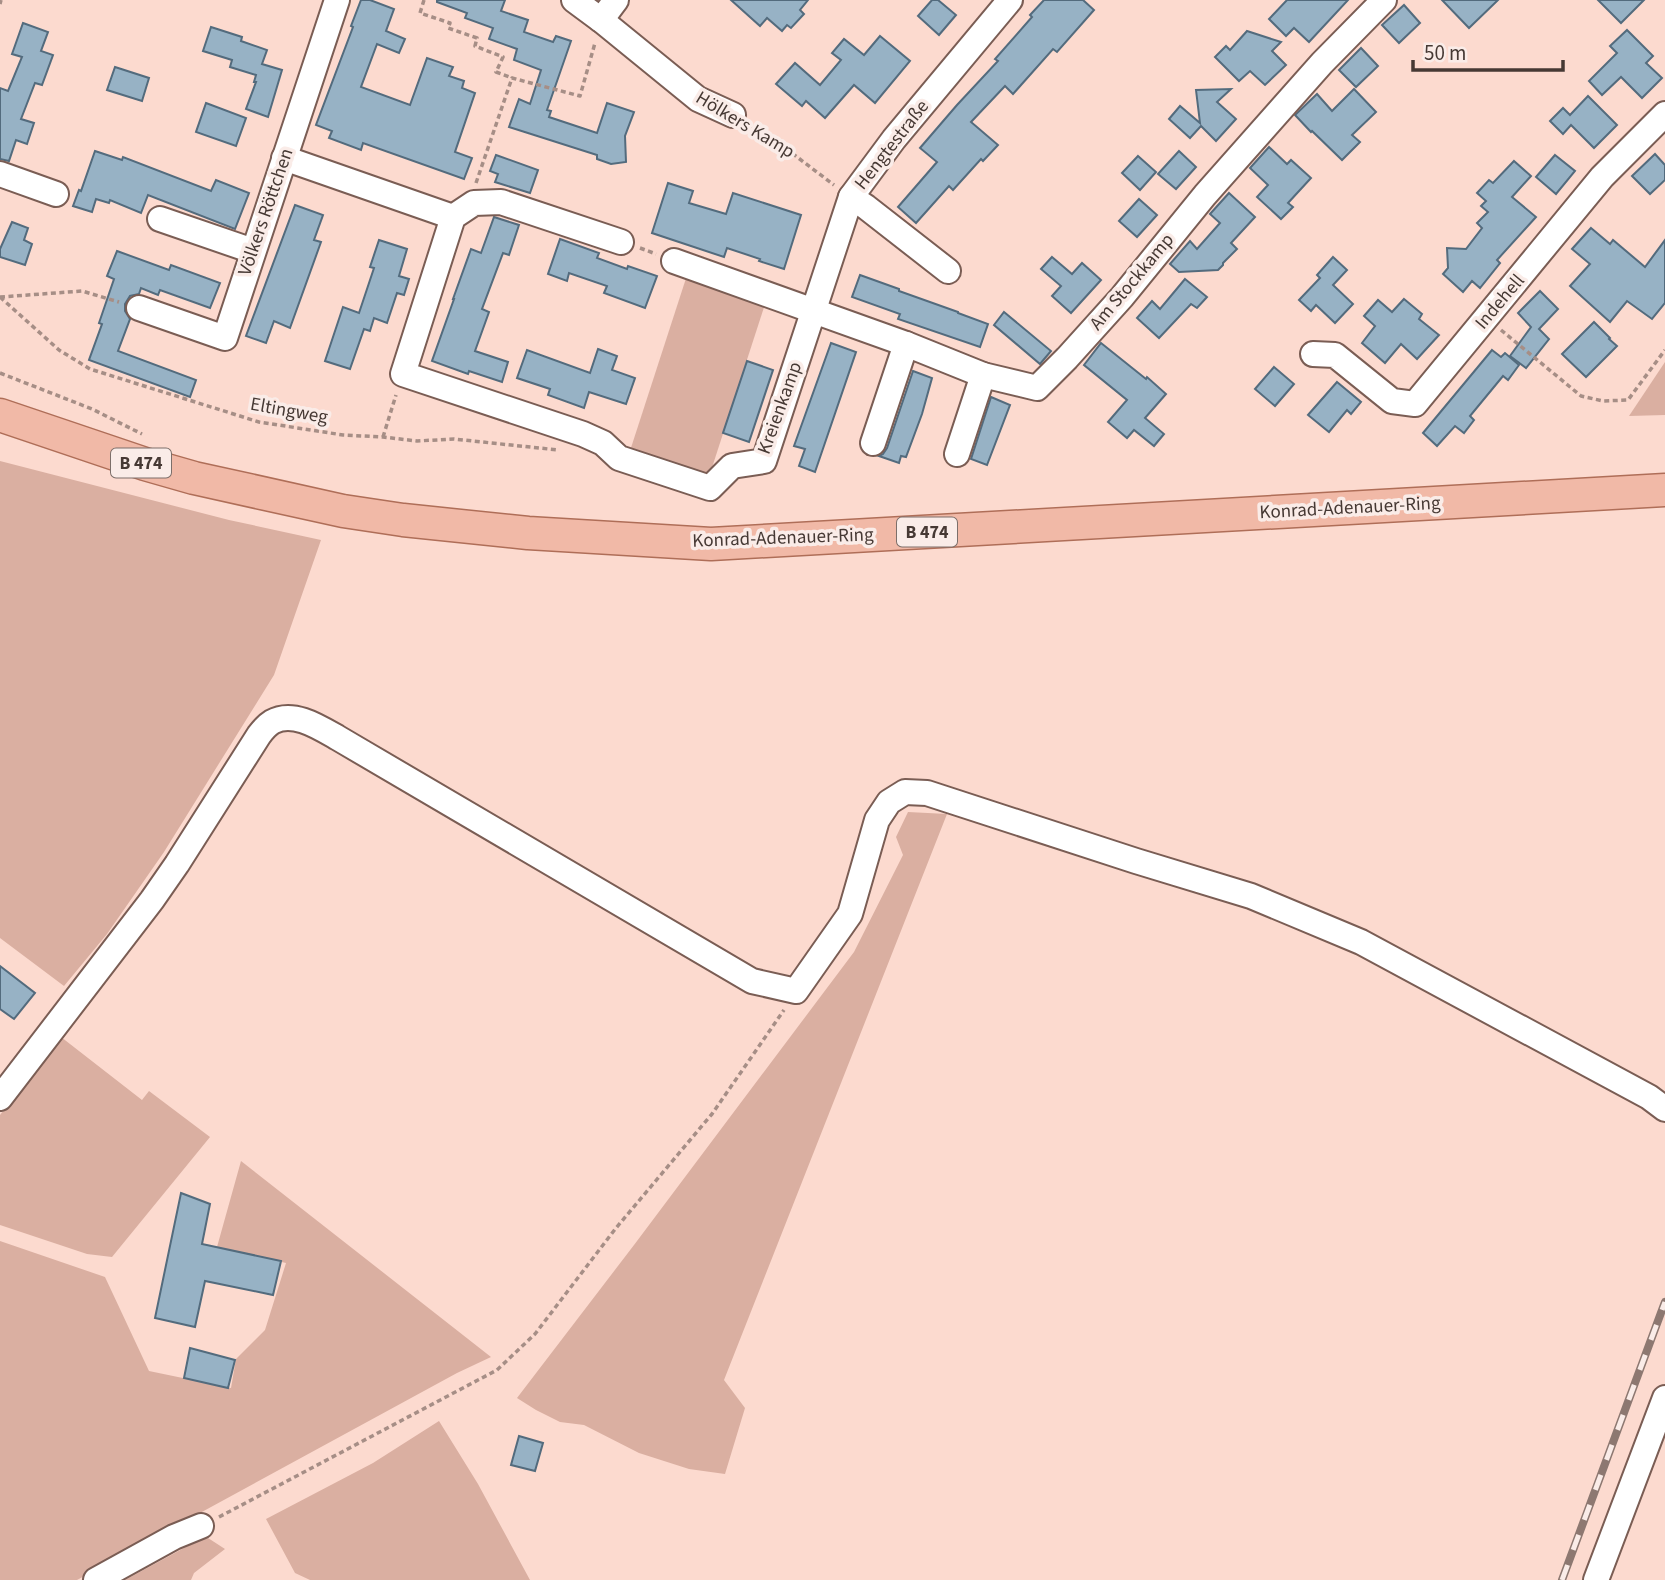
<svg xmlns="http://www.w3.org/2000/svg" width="1665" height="1580" font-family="'Source Sans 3',sans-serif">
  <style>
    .green { fill: #daafa1 }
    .building { fill: #97b2c5; stroke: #536b7d; stroke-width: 2 }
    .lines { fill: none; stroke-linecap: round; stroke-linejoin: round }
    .minor-casing { stroke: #7a5d54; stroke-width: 28 }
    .major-casing { stroke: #af6e58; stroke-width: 35 }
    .path { stroke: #a68e86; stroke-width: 3.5; stroke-dasharray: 5 3.5; stroke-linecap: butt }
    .minor { stroke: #fff; stroke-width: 24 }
    .major { stroke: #f1b9a7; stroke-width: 32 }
    .rail-casing { stroke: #8d7871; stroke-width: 8 }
    .rail { stroke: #faece8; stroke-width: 5; stroke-dasharray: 16; stroke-linecap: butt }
    .labels { text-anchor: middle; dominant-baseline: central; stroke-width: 7; stroke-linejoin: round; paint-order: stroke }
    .shield { fill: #faece8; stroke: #7c6f6a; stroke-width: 2 }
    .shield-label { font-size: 18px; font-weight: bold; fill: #463934 }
    .street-label { font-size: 19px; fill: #463934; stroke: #faece8 }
  </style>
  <rect width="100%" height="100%" fill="#fcdacf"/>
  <g class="green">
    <polygon points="690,266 768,295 707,483 628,457"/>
    <polygon points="1665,362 1665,415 1629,416"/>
    <polygon points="0,461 229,520 321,540 274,675 164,852 107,934 64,986 0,938"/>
    <polygon points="908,812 947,814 724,1380 745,1408 725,1474 689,1469 639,1453 584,1425 560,1422 536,1410 517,1398 634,1245 854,952 903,855 896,837"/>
    <polygon points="61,1037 142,1100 149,1091 210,1137 112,1257 87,1254 0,1225 0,1115"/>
    <polygon points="241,1161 491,1357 457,1373 77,1580 0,1580 0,1241 105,1277 149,1371 231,1388 236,1359 265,1330 286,1263 217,1247"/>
    <polygon points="439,1421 478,1484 530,1580 310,1580 295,1573 266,1519 373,1463"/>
    <polygon points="208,1538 225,1549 194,1573 191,1580 125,1580 197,1541"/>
  </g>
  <g class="building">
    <polygon points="361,0 370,0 394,9 386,31 405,39 399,53 377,44 361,87 410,105 427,58 453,67 449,76 464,81 462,88 475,93 455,152 472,158 464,179 363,143 361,150 329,138 332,131 316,125 353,27 351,26"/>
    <polygon points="437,0 505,0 501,11 528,20 524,32 553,42 556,36 571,41 547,110 551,111 549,117 597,133 607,103 634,112 625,136 626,162 611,164 597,159 597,155 509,127 519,99 530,104 541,70 514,60 517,49 489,39 493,28 465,18 467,13 437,2"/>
    <polygon points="731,0 808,0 800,10 804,14 791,28 787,25 782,31 767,18 760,26"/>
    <polygon points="932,0 938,0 956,15 939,35 918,16"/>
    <polygon points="1044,0 1083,0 1094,10 1057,52 1053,49 1013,94 1005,86 971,122 998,145 983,161 981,159 953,190 949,186 916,223 898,207 937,162 920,148 957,105 998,61 995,59 1032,17 1030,15"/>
    <polygon points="1287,0 1348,0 1309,42 1294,28 1286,36 1269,19"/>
    <polygon points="1442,0 1498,0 1469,28"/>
    <polygon points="1598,0 1644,0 1621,23"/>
    <polygon points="1404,5 1420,23 1399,43 1382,25"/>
    <polygon points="23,23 48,32 41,51 53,55 42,85 35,83 21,119 34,123 27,144 16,140 9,161 0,159 0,88 8,91 22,57 12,54"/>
    <polygon points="211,27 242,37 241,41 267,50 262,64 282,70 268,117 246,109 256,82 254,82 256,75 230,67 232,60 203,51"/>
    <polygon points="1627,30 1653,56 1646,63 1662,78 1642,98 1621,77 1602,95 1589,81 1617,53 1610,46"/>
    <polygon points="1247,31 1281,42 1272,51 1286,65 1265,85 1250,71 1239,81 1215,57 1226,46 1230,50"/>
    <polygon points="880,36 910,61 875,103 854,85 825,118 806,101 802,106 776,84 795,63 820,85 841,60 832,53 844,39 864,55"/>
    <polygon points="1361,48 1378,66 1356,87 1339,70"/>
    <polygon points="115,67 149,78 142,101 107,90"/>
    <polygon points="1231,89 1217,102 1236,119 1216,141 1201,126 1190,138 1169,119 1180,106 1200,123 1196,90"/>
    <polygon points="1354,89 1376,112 1352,135 1360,142 1342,160 1312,131 1311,132 1295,115 1317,94 1332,111"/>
    <polygon points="1588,96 1617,125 1594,148 1571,125 1563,134 1550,121 1563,108 1570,115"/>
    <polygon points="206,103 246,118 236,146 196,132"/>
    <polygon points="1269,147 1287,164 1291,160 1311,178 1288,203 1293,207 1281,219 1257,197 1268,185 1250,168"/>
    <polygon points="95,151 122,160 123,157 211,191 216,180 249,193 235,229 148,195 141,213 110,200 109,203 96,199 92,212 73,206 79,190 81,191"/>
    <polygon points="1179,151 1196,167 1176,189 1158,174"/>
    <polygon points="1655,154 1665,165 1665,180 1650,194 1632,176"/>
    <polygon points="496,155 538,170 530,193 495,182 498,174 490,171"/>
    <polygon points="1555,155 1575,171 1556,194 1536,177"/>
    <polygon points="1138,156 1156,172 1140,190 1122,173"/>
    <polygon points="1514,161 1531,176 1512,197 1536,217 1497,260 1500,263 1480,288 1472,281 1463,292 1443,274 1448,268 1447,248 1466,249 1482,228 1477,223 1488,212 1481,206 1486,201 1477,193 1489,180 1493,183"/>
    <polygon points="668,183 693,191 689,203 726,214 733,193 801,215 784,269 759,261 760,259 727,248 724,257 652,233"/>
    <polygon points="1229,193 1255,217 1231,243 1237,249 1223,263 1223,265 1218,270 1179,272 1170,264 1190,241 1197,249 1220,223 1210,214"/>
    <polygon points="1139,199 1157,215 1137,237 1119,221"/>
    <polygon points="295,205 323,215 314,240 321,242 290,328 274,321 266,343 246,336"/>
    <polygon points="494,217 519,225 509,255 503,253 482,309 489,312 475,351 508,362 502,382 469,371 468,374 432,361 454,299 453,299 471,249 481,253"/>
    <polygon points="12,222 28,228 24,240 32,244 25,265 0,257 0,249"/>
    <polygon points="1591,228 1610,244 1613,240 1645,267 1665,240 1665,303 1652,319 1627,301 1610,322 1570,286 1590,264 1572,249"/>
    <polygon points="560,239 599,253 597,258 627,269 628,266 657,276 645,308 604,293 607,286 569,273 567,281 548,274"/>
    <polygon points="379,240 407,249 399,276 409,279 404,295 397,293 387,323 374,318 370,331 364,329 350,369 325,361 343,307 359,313 374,268 370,267"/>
    <polygon points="117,251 169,270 171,265 220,283 210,308 160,290 158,295 141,288 139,294 130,296 125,304 125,311 130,319 118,351 196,380 190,397 89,360 102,324 99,323 114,279 107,276"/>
    <polygon points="1052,257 1072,274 1082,263 1101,280 1071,313 1052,296 1061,286 1041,269"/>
    <polygon points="1333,257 1347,270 1333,285 1353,304 1335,323 1316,305 1311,311 1299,300 1320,278 1317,275"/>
    <polygon points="860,275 899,289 899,291 958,312 958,313 988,324 980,347 898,319 900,314 852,297"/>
    <polygon points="1185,279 1207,297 1197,308 1191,304 1159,338 1137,318 1152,301 1160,309"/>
    <polygon points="1540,291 1558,309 1539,329 1549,339 1526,368 1510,356 1531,327 1518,313"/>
    <polygon points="1404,299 1422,314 1419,319 1439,335 1417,359 1401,344 1385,363 1362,343 1375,326 1364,316 1378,300 1392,312"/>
    <polygon points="1004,312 1051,351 1040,364 994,325"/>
    <polygon points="1594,322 1610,338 1609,339 1617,346 1586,377 1562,354"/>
    <polygon points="831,343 856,352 815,472 799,466 805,449 794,446"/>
    <polygon points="1101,343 1146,379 1147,377 1166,394 1145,418 1164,434 1154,446 1134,430 1127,438 1108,422 1127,400 1084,365"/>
    <polygon points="598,349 617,356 612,370 635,378 626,404 589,392 584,408 548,395 550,389 517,378 527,350 590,373"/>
    <polygon points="1492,350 1501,357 1505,353 1519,365 1508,380 1503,376 1470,416 1474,420 1464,433 1455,426 1437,446 1423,433"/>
    <polygon points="747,361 773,370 749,442 723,433"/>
    <polygon points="1274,367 1294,384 1275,406 1255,389"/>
    <polygon points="913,371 932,378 922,414 906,457 901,456 899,463 879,456 883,454 887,448"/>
    <polygon points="1337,382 1361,402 1351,414 1347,410 1329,432 1308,415"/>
    <polygon points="991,397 1010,405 987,465 971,459"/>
    <polygon points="0,966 35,993 14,1019 0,1009"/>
    <polygon points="181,1193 210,1204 202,1244 281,1261 273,1295 205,1281 195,1327 155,1318"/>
    <polygon points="190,1348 235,1360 228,1388 184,1378"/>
    <polygon points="519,1436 543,1443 535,1471 511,1465"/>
  </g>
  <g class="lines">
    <defs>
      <g id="minor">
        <polyline points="574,0 601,20 698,99 733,115"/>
        <polyline points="601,20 616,0"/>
        <polyline points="284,158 453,217"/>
        <polyline points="0,174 56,194"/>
        <polyline points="851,197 866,207 948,271"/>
        <polyline points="160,219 253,251"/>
        <polyline points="621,242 501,202 474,203 453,217 403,374 583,434 603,443 619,458 710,488 732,466 764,461 851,197 894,139 1010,0"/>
        <polyline points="674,261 906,344 983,375 1037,388 1067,358 1122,297 1205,195 1322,63 1384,0"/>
        <polyline points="139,308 225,338 337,0"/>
        <polyline points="1313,354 1335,355 1392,401 1415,404 1602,177 1665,114"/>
        <polyline points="873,443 906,344"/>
        <polyline points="957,454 983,375"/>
        <path d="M0,1098L152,900L177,864L259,735C262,731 267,725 272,722C293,710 319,727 338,738L752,981L796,991L850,914L877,820L889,802L905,792L927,793L1136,861L1251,896L1361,942L1649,1097L1665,1109"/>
        <polyline points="96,1580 174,1537 201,1526"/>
        <polyline points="1596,1580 1665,1398"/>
      </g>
      <polyline id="major" points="0,415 145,464 194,478 343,511 403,520 528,533 711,544 1665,490"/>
    </defs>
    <use href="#minor" class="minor-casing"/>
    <use href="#major" class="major-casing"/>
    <g class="path">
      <polyline points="424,0 420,13 450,23 448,28 477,38 475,46 503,57 496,72 512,78"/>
      <polyline points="0,4 1,0"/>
      <polyline points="750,125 772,138 834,185"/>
      <polyline points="476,183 512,78 580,96 595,43"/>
      <polyline points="640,248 656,254"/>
      <polyline points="0,297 59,350 90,369 259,422 343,435 383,437 417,441 454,439 558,450"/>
      <polyline points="0,297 82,291 119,302"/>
      <polyline points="1501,330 1581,396 1603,401 1628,400 1665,350"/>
      <polyline points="0,373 92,409 142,434"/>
      <polyline points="383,437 396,395"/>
      <polyline points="219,1517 497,1370 535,1334 616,1228 712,1114 784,1010"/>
    </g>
    <use href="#minor" class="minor"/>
    <use href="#major" class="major"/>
    <defs>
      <polyline id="rail" points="1562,1580 1665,1302"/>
    </defs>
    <use href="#rail" class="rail-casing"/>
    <use href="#rail" class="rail"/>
  </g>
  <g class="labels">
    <g class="shield">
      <rect x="111" y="448.5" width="60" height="29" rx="5"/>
      <rect x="897" y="517.5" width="60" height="29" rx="5"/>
    </g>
    <g class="shield-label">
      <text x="141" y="463">B 474</text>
      <text x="927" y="532">B 474</text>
    </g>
    <g class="street-label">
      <text transform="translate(745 125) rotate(31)">Hölkers Kamp</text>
      <text transform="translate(892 145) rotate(-52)">Hengtestraße</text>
      <text transform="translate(266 212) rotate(-71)">Völkers Röttchen</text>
      <text transform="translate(1132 282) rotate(-50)">Am Stockkamp</text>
      <text transform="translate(1500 302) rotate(-50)">Indehell</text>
      <text transform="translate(780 408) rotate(-70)">Kreienkamp</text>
      <text transform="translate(289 411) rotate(10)">Eltingweg</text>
      <text transform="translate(1350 508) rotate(-3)">Konrad-Adenauer-Ring</text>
      <text transform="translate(783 538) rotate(-2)">Konrad-Adenauer-Ring</text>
    </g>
  </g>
  <path d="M1413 60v10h150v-10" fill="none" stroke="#463934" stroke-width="3.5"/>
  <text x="1424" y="60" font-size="21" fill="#463934" stroke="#faece8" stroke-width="5" paint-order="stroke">50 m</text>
</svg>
